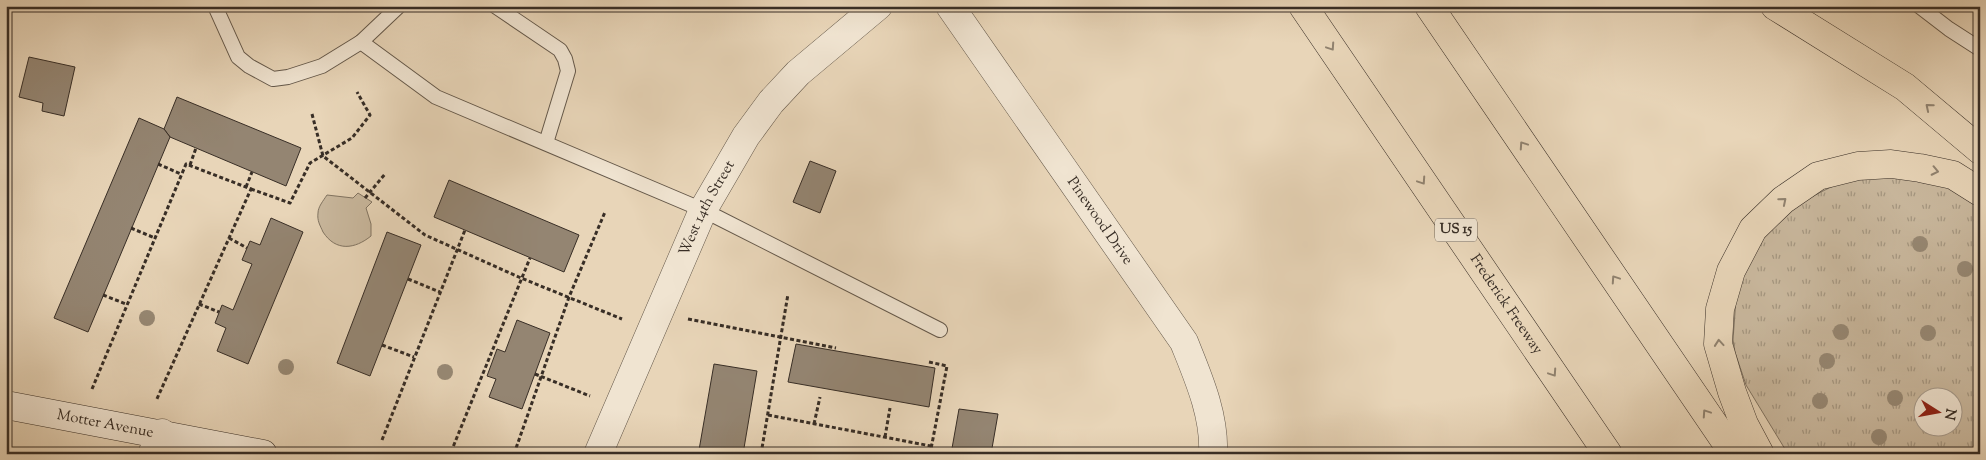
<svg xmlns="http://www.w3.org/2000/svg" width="1986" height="460" font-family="'Sorts Mill Goudy',serif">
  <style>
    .grass { fill: url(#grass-tufts); stroke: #817462; fill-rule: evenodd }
    .park { fill: #cab99f; stroke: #817462 }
    .building { fill: #948572; stroke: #382e26 }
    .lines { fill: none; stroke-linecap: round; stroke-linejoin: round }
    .lane-casing { stroke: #64584a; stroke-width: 16 }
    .street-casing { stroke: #64584a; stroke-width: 29 }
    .secondary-casing { stroke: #382e26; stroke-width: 29 }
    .highway-casing { stroke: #382e26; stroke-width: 29 }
    .path { stroke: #382e26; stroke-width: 3; stroke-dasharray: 4 2.5; stroke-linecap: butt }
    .lane { stroke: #f0e4d1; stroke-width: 14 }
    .street { stroke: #f0e4d1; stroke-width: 28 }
    .secondary { stroke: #f0e4d1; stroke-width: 28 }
    .highway { stroke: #e8d5b8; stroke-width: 28 }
    .tree { fill: #978975 }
    .oneway { stroke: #90826f }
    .labels { text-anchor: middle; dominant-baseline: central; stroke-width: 4; stroke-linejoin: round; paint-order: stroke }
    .shield { fill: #f0e4d1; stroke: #6f6559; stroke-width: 1 }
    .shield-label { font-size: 14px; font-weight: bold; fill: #382e26 }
    .street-label { font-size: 15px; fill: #382e26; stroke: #f0e4d1 }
  </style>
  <defs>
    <pattern id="grass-tufts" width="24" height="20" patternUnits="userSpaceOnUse" patternTransform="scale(1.25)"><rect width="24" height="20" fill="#cab99f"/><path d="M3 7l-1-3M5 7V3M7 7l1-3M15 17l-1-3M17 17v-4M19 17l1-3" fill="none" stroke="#a59781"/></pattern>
  </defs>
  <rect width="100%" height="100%" fill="#e8d5b8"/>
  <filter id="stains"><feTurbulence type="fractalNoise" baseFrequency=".004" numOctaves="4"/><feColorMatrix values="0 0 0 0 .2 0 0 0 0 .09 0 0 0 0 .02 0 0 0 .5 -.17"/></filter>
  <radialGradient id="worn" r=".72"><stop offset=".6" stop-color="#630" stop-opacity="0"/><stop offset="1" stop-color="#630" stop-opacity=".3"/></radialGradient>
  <path class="grass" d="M1880,173L1945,184L1980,206V454H1788L1746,385L1735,352L1733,340L1737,284L1755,244L1785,210L1847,179ZM1924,398H1954V428H1924Z"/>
  <path class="park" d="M358,193L372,202L366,208L371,224V236C355,249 336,252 323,232C320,225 317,221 318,213C318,207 323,201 327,195L353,198Z"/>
  <g class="building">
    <polygon points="29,57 75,67 64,116 42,111 43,103 19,97"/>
    <polygon points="177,97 301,148 286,186 170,137 164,129"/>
    <polygon points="139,118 164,129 170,137 88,332 54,318"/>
    <polygon points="810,161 836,171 820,213 793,202"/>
    <polygon points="449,180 579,235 564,272 434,217"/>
    <polygon points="271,218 303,232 248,364 217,351 226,328 215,323 222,305 233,310 252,264 242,260 247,248 250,241 260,245"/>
    <polygon points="387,232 421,245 370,376 337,363"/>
    <polygon points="517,320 550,333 522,409 489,397 496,379 487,376 497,349 505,352"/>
    <polygon points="796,344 935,368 929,407 788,382"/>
    <polygon points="714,364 757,371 743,454 722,454 699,450"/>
    <polygon points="959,409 998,414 991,454 951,454"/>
  </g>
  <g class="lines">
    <defs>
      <g id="lane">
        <polyline points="215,6 238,57 249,66 273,79 288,77 322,66 361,42 399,6"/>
        <polyline points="495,6 560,50 565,59 568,71 546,143"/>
        <polyline points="1919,6 1949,29 1980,49"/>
        <polyline points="361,42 436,97 703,210 940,330"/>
      </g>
      <g id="street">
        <path id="s1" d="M950,6L1184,342C1198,377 1215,415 1213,454"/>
        <polyline points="152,454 162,433"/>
        <path id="s2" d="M598,454L703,210L746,136L771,102L798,73L878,6"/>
      </g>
      <g id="secondary">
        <path id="s3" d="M6,405L263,454"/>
      </g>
      <g id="highway">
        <path id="s4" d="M1303,6L1608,454"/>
        <polyline points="1429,6 1734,454"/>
        <polyline points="1775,6 1905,87 1980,150"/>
        <polyline points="1760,454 1744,424 1732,392 1718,344 1720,309 1731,271 1753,229 1783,200 1818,176 1858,166 1891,164 1920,168 1953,175 1980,192"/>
      </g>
    </defs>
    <use href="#lane" class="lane-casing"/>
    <use href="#street" class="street-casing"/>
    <use href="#secondary" class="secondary-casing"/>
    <use href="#highway" class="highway-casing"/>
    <g class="path">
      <polyline points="312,114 323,156 425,235 521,278 622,319"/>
      <polyline points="158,164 181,174"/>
      <polyline points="190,165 196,148"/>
      <polyline points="246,187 252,172"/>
      <polyline points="251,189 290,203 310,163 352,138 370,115 357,92"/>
      <polyline points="365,198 385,174"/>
      <polyline points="131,228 155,238"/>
      <polyline points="229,238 247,248"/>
      <polyline points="408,279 440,292"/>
      <polyline points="103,295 126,304"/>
      <polyline points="199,304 219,312"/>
      <polyline points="688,319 836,348"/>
      <polyline points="382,345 414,357"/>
      <polyline points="929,362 947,366 930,454"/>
      <polyline points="535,374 590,396"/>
      <polyline points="92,389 186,164 251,189 156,401"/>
      <polyline points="768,415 931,446"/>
      <polyline points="814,424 820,397"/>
      <polyline points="885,437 890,408"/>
      <polyline points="382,440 465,230"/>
      <polyline points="451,452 530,258"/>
      <polyline points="514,454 569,297 605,212"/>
      <polyline points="761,454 788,294"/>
    </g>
    <use href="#lane" class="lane"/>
    <use href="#street" class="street"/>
    <use href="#secondary" class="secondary"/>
    <use href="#highway" class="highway"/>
  </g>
  <g class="tree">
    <circle cx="1920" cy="244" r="8"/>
    <circle cx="1965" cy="269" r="8"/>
    <circle cx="147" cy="318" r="8"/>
    <circle cx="1841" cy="332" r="8"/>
    <circle cx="1928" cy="333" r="8"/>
    <circle cx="1827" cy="361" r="8"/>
    <circle cx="286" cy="367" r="8"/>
    <circle cx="445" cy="372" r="8"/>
    <circle cx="1895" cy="398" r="8"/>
    <circle cx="1820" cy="401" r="8"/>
    <circle cx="1879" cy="437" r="8"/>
  </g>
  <defs><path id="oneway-chevron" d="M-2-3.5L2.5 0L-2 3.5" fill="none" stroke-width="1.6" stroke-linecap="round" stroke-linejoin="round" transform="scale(1.25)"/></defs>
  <g class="oneway">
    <use href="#oneway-chevron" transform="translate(1331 47) rotate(56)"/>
    <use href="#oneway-chevron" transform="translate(1929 107) rotate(-140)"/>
    <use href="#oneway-chevron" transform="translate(1523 145) rotate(-124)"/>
    <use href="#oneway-chevron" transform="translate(1935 171) rotate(12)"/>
    <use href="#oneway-chevron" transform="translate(1422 181) rotate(56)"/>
    <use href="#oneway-chevron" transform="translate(1783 201) rotate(-40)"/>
    <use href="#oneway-chevron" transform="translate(1615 279) rotate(-124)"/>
    <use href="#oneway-chevron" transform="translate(1719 343) rotate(-95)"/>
    <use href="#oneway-chevron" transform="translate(1553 373) rotate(56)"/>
    <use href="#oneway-chevron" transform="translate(1706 413) rotate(-124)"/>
  </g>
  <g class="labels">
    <rect class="shield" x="1435" y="218.5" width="42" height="23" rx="4"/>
    <g class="shield-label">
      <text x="1456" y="230">US 15</text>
    </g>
    <g class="street-label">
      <text stroke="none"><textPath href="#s2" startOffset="269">West 14th Street</textPath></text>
      <text stroke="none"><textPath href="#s1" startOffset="262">Pinewood Drive</textPath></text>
      <text stroke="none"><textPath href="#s4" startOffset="361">Frederick Freeway</textPath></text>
      <text stroke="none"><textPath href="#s3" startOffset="101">Motter Avenue</textPath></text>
    </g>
  </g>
  <rect width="1986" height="460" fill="none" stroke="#e8d5b8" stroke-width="25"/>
  <rect x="8" y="8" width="1971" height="445" fill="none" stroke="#382e26" stroke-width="2.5"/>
  <rect x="12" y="12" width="1961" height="435" fill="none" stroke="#382e26"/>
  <g transform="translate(1938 412) rotate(101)"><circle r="24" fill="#f0e4d1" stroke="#a69b8d"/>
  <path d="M0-4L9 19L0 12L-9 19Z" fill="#8f2418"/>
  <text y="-8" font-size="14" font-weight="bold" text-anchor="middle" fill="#382e26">N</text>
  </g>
  <rect width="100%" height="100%" filter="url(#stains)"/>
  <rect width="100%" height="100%" fill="url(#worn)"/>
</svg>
